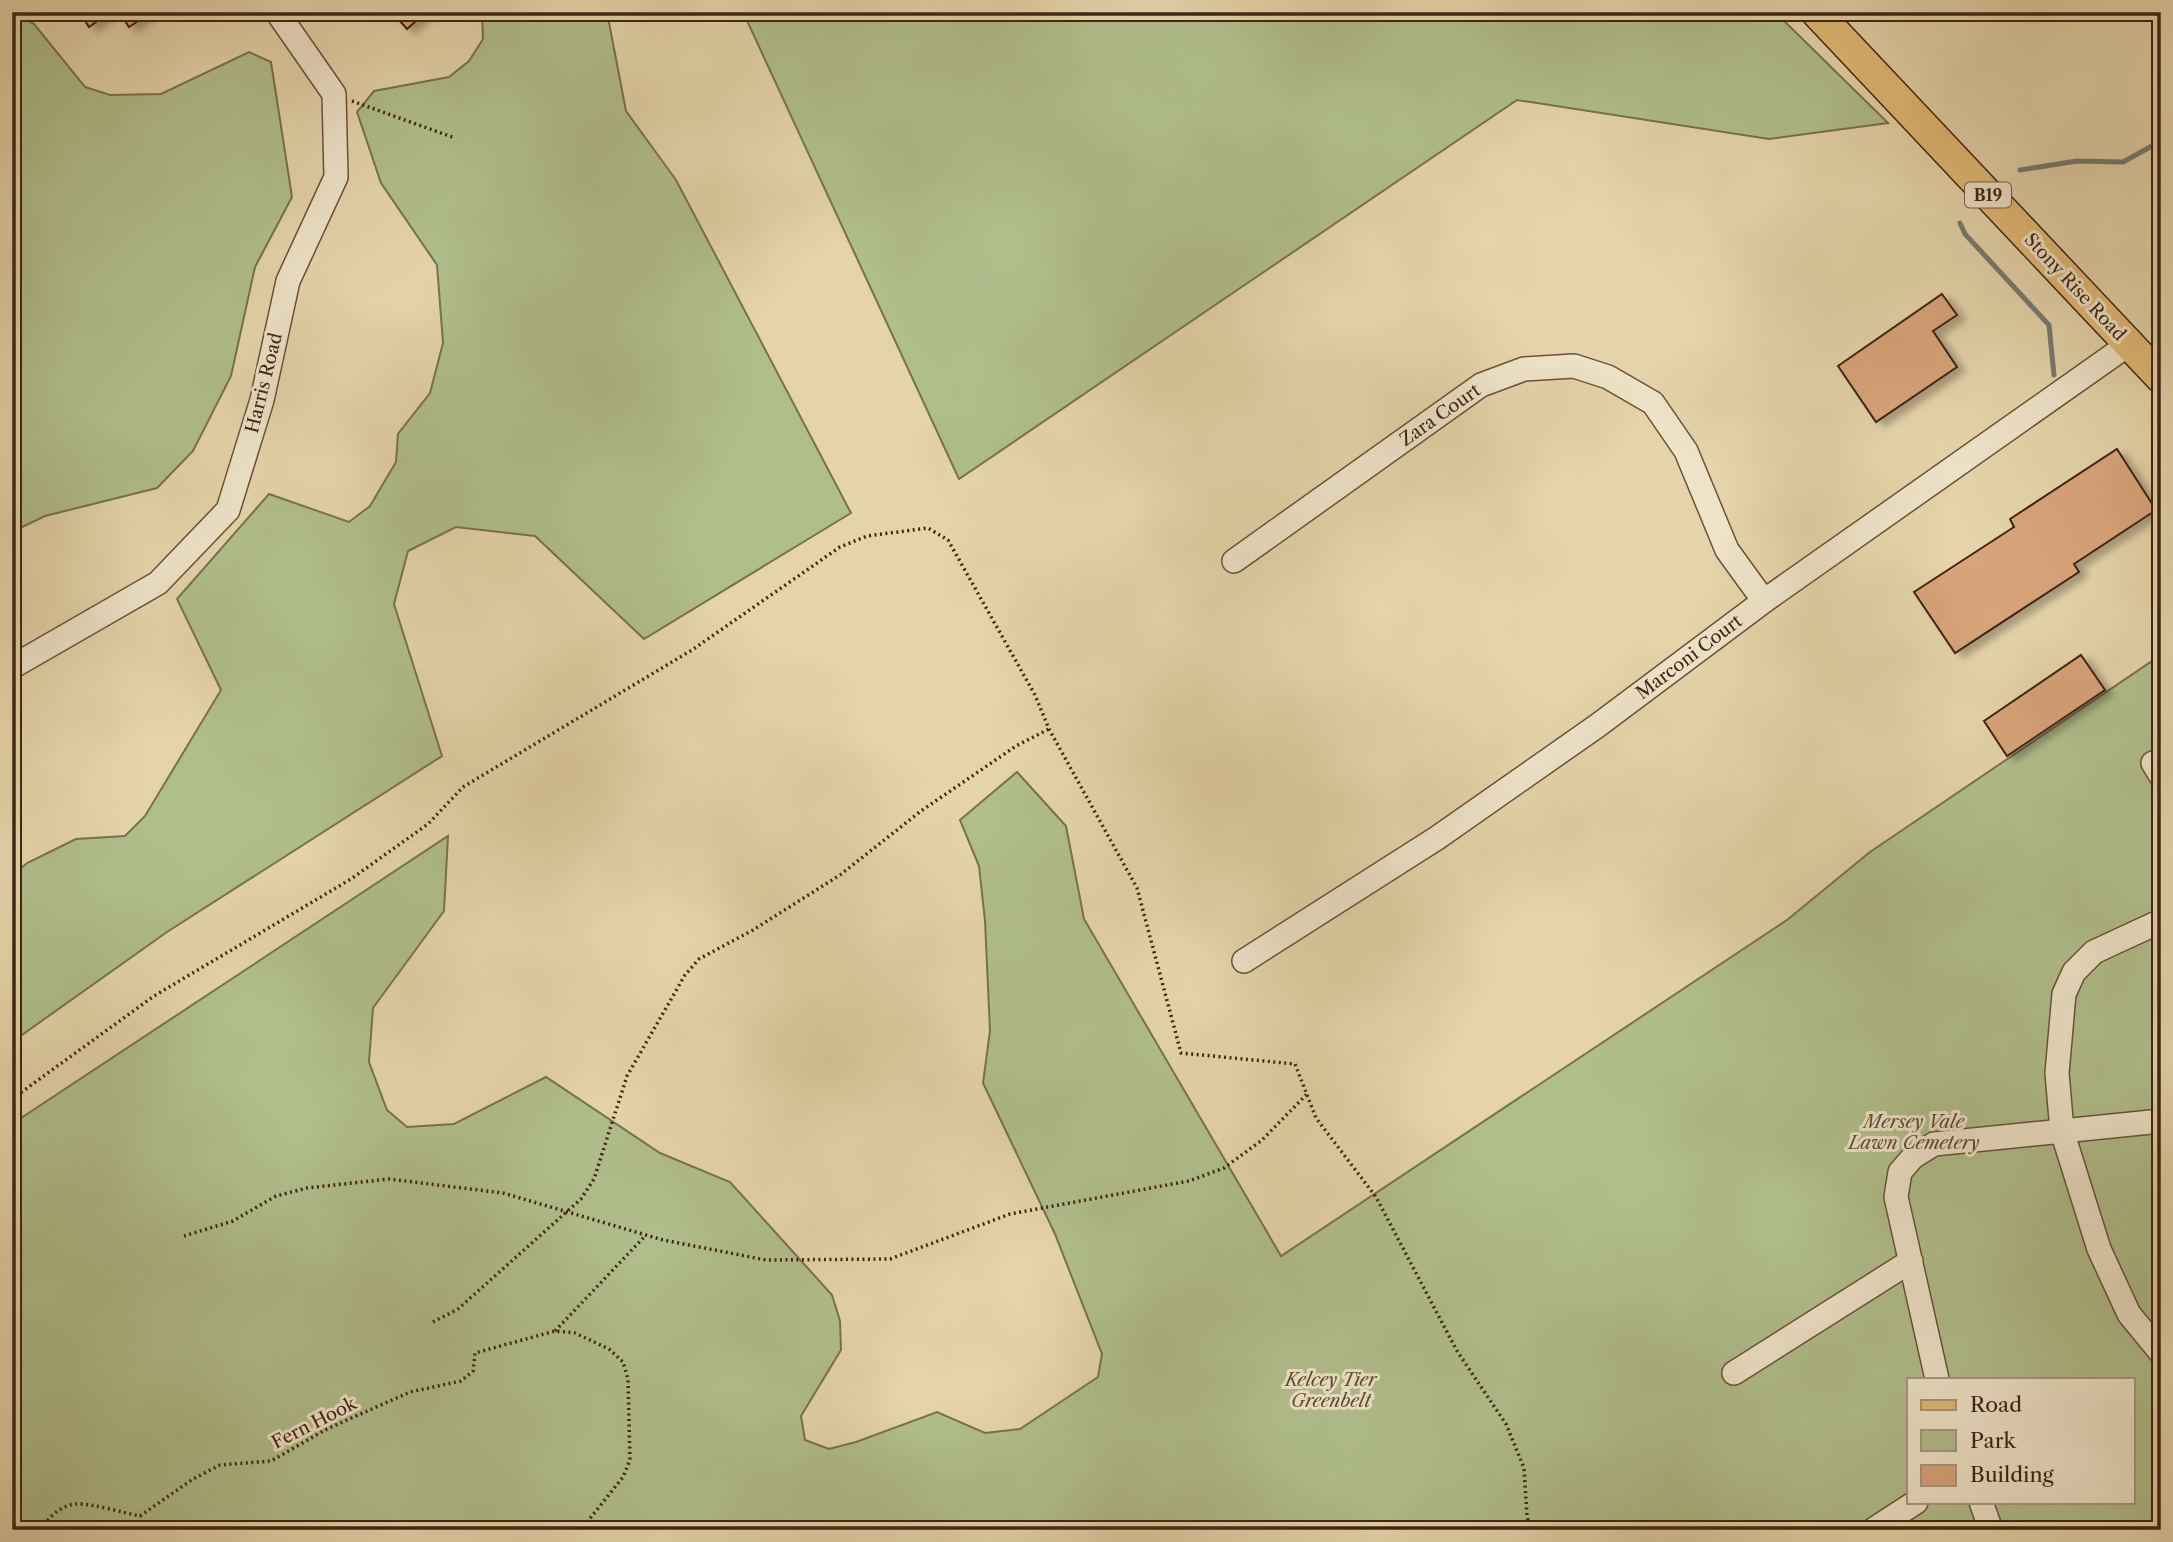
<svg xmlns="http://www.w3.org/2000/svg" width="2173" height="1542" viewBox="0 0 2173 1542" font-family="'Libre Caslon Text',serif">
  <style>
    .green { fill: #b0be8c; stroke: #787150; stroke-width: 2; fill-rule: evenodd }
    .lines { fill: none; stroke-linecap: round; stroke-linejoin: round }
    .stream { stroke: #757c72; stroke-width: 5 }
    .building { fill: #d8a47a; stroke: #412414; stroke-width: 2; filter: url(#shadow) }
    .minor-casing { stroke: #6a503a; stroke-width: 26 }
    .major-casing { stroke: #412414; stroke-width: 33 }
    .path { stroke: #412414; stroke-width: 3.5; stroke-dasharray: 2 3.5; stroke-linecap: butt }
    .minor { stroke: #eee3c8; stroke-width: 23 }
    .major { stroke: #e2ba75; stroke-width: 30 }
    .labels { text-anchor: middle; stroke-width: 6; stroke-linejoin: round; paint-order: stroke }
    .shield { fill: #eee3c8; stroke: #755d4a; stroke-width: 2 }
    .shield-label { font-size: 16px; font-weight: bold; fill: #412414 }
    .street-label { font-size: 18px; fill: #412414; stroke: #eee3c8 }
    .park-label { font-size: 18px; font-style: italic; fill: #5d4a32; stroke: #eee3c8 }
  </style>
  <defs>
    <filter id="shadow"><feDropShadow dx="8" dy="4.5" stdDeviation="3.5" flood-color="#0004"/></filter>
  </defs>
  <rect width="100%" height="100%" fill="#e5d4aa"/>
  <filter id="stains"><feTurbulence type="fractalNoise" baseFrequency=".00286" numOctaves="4"/><feColorMatrix values="0 0 0 0 .2 0 0 0 0 .09 0 0 0 0 .02 0 0 0 .5 -.17"/></filter>
  <radialGradient id="worn" r=".72"><stop offset=".6" stop-color="#630" stop-opacity="0"/><stop offset="1" stop-color="#630" stop-opacity=".3"/></radialGradient>
  <path class="green" d="M12,12L34,24L85,87L110,95L161,94L249,52L271,62L292,197L255,267L231,376L193,451L157,488L45,516L12,532Z
    M482,12H607L626,111L676,180L851,513L644,639L535,536L456,527L408,551L394,604L442,756L167,932L12,1042V910L15,906L12,876L27,863L76,839L125,836L145,816L221,690L177,599L269,494L349,522L370,506L396,462L398,434L430,393L443,343L437,265L381,183L357,112L374,91L449,77L469,61L483,39Z
    M743,12H1775L1888,123L1769,139L1517,100L959,479Z
    M2161,655V1530H12V1124L448,836L444,911L373,1008L369,1062L387,1110L407,1127L454,1124L546,1077L660,1153L730,1182L832,1295L840,1321L841,1350L801,1416L805,1440L829,1449L856,1442L937,1412L985,1433L1020,1429L1098,1377L1102,1354L1055,1234L983,1083L990,1031L985,921L979,866L960,820L1017,772L1066,826L1084,919L1281,1256L1787,920L1870,852ZM1909,1379H2133V1502H1909Z"/>
  <g class="lines">
    <path class="stream" d="M2020,170L2077,161L2123,162L2161,141
      M1960,223L1965,234L2049,325L2054,375"/>
  </g>
  <path class="building" d="M79,12H110L89,27Z
    M119,12H151L129,27Z
    M392,12H426L407,29Z
    M1942,294L1957,315L1933,331L1957,367L1876,422L1838,366Z
    M2117,449L2156,510L2074,564L2079,572L1955,653L1914,592L2014,527L2010,519Z
    M2081,655L2105,690L2007,756L1984,721Z"/>
  <g class="lines">
    <g class="minor-casing">
      <path id="minor" d="M1234,561L1481,385L1524,369L1574,366L1608,377L1653,403L1686,451L1727,550L1764,601
        M12,667L158,583L228,510L262,400L288,281L336,177L334,94L277,12
        M2153,763L2161,776
        M2161,921L2094,952L2074,972L2064,994L2057,1073L2062,1131L2099,1249L2129,1314L2161,1353
        M1244,961L1437,838L1597,726L1764,601L2129,344
        M1734,1373L1911,1261
        M1937,1379L1896,1197L1900,1172L1913,1157L1934,1144L2161,1121
        M1981,1502L1991,1530
        M1873,1530L1916,1502"/>
    </g>
    <g class="major-casing">
      <path id="major" d="M1816,12L2161,378"/>
    </g>
    <path class="path" d="M352,101L455,138
      M12,1099L154,996L351,879L428,824L463,787L692,650L840,547L867,536L928,528L948,540L1035,695L1049,729L1137,888L1181,1053L1295,1064L1316,1118L1376,1197L1457,1351L1506,1424L1524,1468L1527,1516L1530,1530
      M184,1236L233,1221L276,1196L307,1188L389,1179L503,1193L663,1240L766,1260L890,1259L1010,1214L1189,1181L1224,1168L1262,1140L1307,1094
      M433,1322L458,1309L581,1199L594,1179L627,1076L685,975L699,959L753,930L840,875L921,811L1016,746L1049,729
      M555,1331L645,1236
      M42,1530C47,1517 63,1504 77,1504C91,1503 124,1513 140,1516L193,1479L220,1465L271,1461L327,1429L410,1392L461,1381L473,1371L475,1353L555,1331L575,1333L609,1349L623,1362L628,1379L630,1460L623,1477L588,1521L573,1530"/>
    <use href="#minor" class="minor"/>
    <use href="#major" class="major"/>
  </g>
  <g class="labels">
    <rect class="shield" x="1965" y="182.5" width="46" height="25" rx="5"/>
    <g class="shield-label">
      <text x="1988" y="201">B19</text>
    </g>
    <g class="street-label">
      <text transform="translate(2075 287) rotate(47)" y="6">Stony Rise Road</text>
      <text transform="translate(264 383) rotate(-76)" y="6">Harris Road</text>
      <text transform="translate(1440 415) rotate(-35)" y="6">Zara Court</text>
      <text transform="translate(1689 657) rotate(-37)" y="6">Marconi Court</text>
      <text transform="translate(314 1423) rotate(-27)" y="6">Fern Hook</text>
    </g>
    <g class="park-label">
      <text x="1914" y="1128">Mersey Vale<tspan x="1914" dy="21">Lawn Cemetery</tspan></text>
      <text x="1331" y="1386">Kelcey Tier<tspan x="1331" dy="21">Greenbelt</tspan></text>
    </g>
  </g>
  <rect width="2173" height="1542" fill="none" stroke="#e5d4aa" stroke-width="42"/>
  <rect x="14" y="14" width="2145" height="1514" fill="none" stroke="#412414" stroke-width="3.5"/>
  <rect x="21" y="21" width="2131" height="1500" fill="none" stroke="#412414" stroke-width="2"/>
  <rect x="1907" y="1378" width="228" height="126" fill="#eee3c8" stroke="#a99780" stroke-width="2"/>
  <rect x="1921" y="1400" width="35" height="10" fill="#e2ba75" stroke="#a99780" stroke-width="2"/>
  <text x="1970" y="1412" font-size="21" fill="#412414">Road</text>
  <rect x="1921" y="1430" width="35" height="21" fill="#b0be8c" stroke="#a99780" stroke-width="2"/>
  <text x="1970" y="1448" font-size="21" fill="#412414">Park</text>
  <rect x="1921" y="1465" width="35" height="21" fill="#d8a47a" stroke="#a99780" stroke-width="2"/>
  <text x="1970" y="1482" font-size="21" fill="#412414">Building</text>
  <rect width="100%" height="100%" filter="url(#stains)"/>
  <rect width="100%" height="100%" fill="url(#worn)"/>
</svg>
